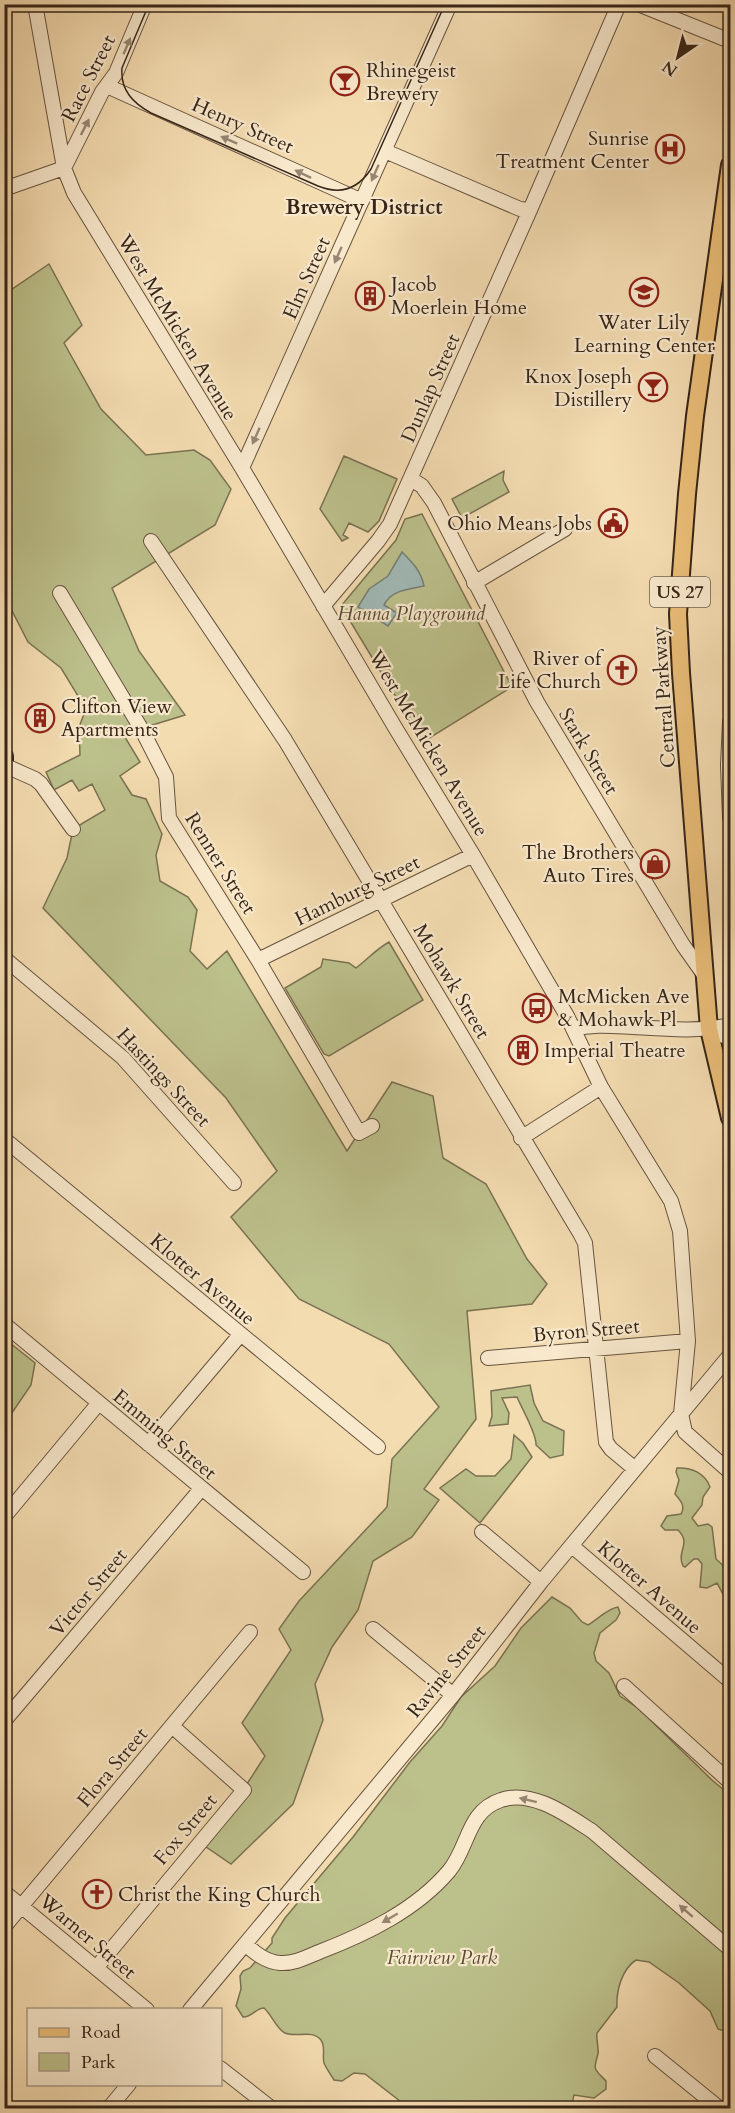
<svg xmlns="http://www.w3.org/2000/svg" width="735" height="2113" viewBox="0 0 735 2113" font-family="Cardo,serif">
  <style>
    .green { fill: #bcc08b; stroke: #7a7252; stroke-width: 1.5 }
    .water { fill: #a0b9b6; stroke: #767e77; stroke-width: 1.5 }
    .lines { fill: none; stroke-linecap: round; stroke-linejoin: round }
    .minor-casing { stroke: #66533e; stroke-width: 16 }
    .major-casing { stroke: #372518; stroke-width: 20 }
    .minor { stroke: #f8e8cc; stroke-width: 14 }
    .major { stroke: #eabe78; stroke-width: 16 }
    .tram { stroke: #372518; stroke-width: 1.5 }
    .oneway { fill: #988672 }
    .labels { text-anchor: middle; stroke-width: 4.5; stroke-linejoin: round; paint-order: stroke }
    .shield { fill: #f8e8cc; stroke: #71604e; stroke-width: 1.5 }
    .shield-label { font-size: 18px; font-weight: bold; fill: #372518 }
    .poi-label { font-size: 20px; fill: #372518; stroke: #f8e8cc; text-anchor: start }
    .street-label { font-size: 20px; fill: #372518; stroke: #f8e8cc }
    .park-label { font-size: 20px; font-style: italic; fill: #584c35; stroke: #f8e8cc }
    .neighbourhood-label { font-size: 21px; font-weight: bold; fill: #372518; stroke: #f8e8cc }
  </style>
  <rect width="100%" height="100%" fill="#f4dcb1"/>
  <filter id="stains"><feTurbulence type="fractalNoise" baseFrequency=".00333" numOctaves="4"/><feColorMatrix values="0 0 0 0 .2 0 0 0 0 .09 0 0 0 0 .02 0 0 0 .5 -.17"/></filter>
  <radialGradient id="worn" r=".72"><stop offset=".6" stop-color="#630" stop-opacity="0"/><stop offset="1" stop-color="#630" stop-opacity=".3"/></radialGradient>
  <path class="green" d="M49,264L82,325L64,343L101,409L146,455L194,450L210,460L231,489L215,525L112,588L139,651L185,715L123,734L140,762L120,776L132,795L146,799L162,834L156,855L160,881L188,897L197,910L190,951L207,969L227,951L347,1151L392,1082L433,1096L443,1158L486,1184L527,1259L547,1284L532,1304L467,1311L476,1419L424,1489L439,1500L412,1537L373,1561L358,1610L332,1647L315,1684L323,1720L293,1804L231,1864L199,1842L243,1790L265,1756L242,1723L291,1650L279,1629L299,1601L387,1507L392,1459L439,1407L389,1344L299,1299L231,1217L277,1171L226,1098L43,908L67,858L73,829L105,810L92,784L79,791L72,780L54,790L46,772L80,755L79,727L86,709L61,668L28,642L5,597V294Z
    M344,456L397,479L379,521L368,532L349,523L343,535L348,538L342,541L320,509Z
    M504,471L503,480L509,492L462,518L452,499Z
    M422,514L512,687L423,742L341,606L396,540L405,519Z
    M389,942L423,1000L329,1056L324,1054L285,988L321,967L323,959L349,963L356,968C368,959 375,950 389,942Z
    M5,1339L35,1363L31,1385L5,1423Z
    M530,1385L534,1403L543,1421L564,1431L563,1455L550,1458L536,1445C537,1434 522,1409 517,1397L502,1398L509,1413L508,1424L489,1426L492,1416L491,1391Z
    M514,1435L523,1443L532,1457L480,1523L440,1488L466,1469L476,1476H495L511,1459Z
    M677,1468C691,1467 705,1473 710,1487L703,1497L702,1505L692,1518L698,1526L708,1524L712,1527L716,1559L730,1572V1600L725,1598L717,1583L707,1588L700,1587L702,1564L698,1559H694L685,1567L683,1566C676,1551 692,1544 678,1530H665L661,1526L667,1516L681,1514C686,1506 680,1500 675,1494L679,1480L676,1472Z
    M552,1597L570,1608L582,1622L588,1625C599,1619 606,1609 618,1607L620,1613L616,1620L600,1633L594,1653L596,1661L609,1673L620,1696L638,1708L713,1781L730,1795V2033L718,2029L710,2011L679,1983L649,1962L636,1960C622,1969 616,1991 617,2007L597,2033C596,2040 599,2048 598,2054C593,2070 594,2069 606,2081V2089L594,2098L574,2095L571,2108H409L365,2074L354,2073L342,2081L334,2080C331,2075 326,2068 324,2063C322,2055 326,2047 321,2040C312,2029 297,2038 285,2033C277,2030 272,2015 264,2008C256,2008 252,2017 243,2017L236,2006L241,1989L240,1976L243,1971L250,1968L272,1943V1938L285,1918L353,1837L410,1762L442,1726L461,1697L495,1666L521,1628Z"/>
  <path class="water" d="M402,552C413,563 421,571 424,586C409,589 391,590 384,605L397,613L388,626L358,607L369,589L388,576Z"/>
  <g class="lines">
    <g class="minor-casing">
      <path id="minor" d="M35,4L64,168L74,193L242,468L396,729L473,855L567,1016L601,1087L671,1201L680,1231L688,1341L681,1414L685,1432L730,1472
        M638,4L730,41
        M107,86L362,201
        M385,151L520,209L530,210
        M64,168L102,92L116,73L145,4
        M4,189L64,168
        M242,468L450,4
        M411,479L422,486L434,503L537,702L683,945L705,976
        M151,541L285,740L581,1235L585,1243L606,1442L611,1449L635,1469
        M474,583L565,529
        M60,593L142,730L166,777L169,818L258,960L359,1133L372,1126
        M323,606L378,541L390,524L530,210L619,4
        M730,722L728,765L730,818
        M6,766L35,779L41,784L73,829
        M4,958L123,1058L234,1183
        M258,960L473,855
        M573,1029C593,1024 612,1026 633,1027C666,1029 698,1032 730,1025
        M709,1029L730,1039
        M521,1138L601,1087
        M4,1139L378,1447
        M4,1324L303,1572
        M488,1358L688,1341
        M148,1444L240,1335
        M4,1517L98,1404
        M482,1532L541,1582
        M572,1546L730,1681
        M373,1629L453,1695
        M624,1686L730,1782
        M4,1721L201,1489
        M4,1892L147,2010
        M4,1927L250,1632
        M245,1944C255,1953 266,1962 280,1963C294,1964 307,1957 319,1952C366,1934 416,1910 449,1871C469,1847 467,1811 501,1800C532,1789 567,1815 592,1831L730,1949
        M96,1968L244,1790L172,1726
        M190,2010L453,1695L541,1582L730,1355
        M655,2056L719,2108
        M220,2068L271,2108
        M109,2108L129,2084"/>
    </g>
    <g class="major-casing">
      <path id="major" d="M730,165L695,416L687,494L678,614L681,673L709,1029L730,1118
        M4,756V770"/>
    </g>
    <use href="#minor" class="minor"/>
    <use href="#major" class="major"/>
    <path class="tram" d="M149,4L122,68C120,90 133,103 151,113L318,186C340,195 358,189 371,169L445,4"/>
  </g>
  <defs><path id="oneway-solid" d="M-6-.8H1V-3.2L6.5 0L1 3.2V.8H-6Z" transform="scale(1.5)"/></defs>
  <g class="oneway">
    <use href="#oneway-solid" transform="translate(127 46) rotate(-67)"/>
    <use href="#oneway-solid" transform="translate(85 127) rotate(-63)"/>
    <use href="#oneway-solid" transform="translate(229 140) rotate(-156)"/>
    <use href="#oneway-solid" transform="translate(375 173) rotate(114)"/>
    <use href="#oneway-solid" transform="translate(303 174) rotate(-154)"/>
    <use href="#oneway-solid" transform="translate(338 255) rotate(114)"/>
    <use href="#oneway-solid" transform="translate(256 436) rotate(114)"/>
    <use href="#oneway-solid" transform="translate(528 1800) rotate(-166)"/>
    <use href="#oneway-solid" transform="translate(686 1911) rotate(-139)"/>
    <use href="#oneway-solid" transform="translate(390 1918) rotate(150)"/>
  </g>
  <defs>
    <g id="bar-ring" transform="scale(1.5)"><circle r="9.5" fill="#f8e8cc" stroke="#8f2418" stroke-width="1.5"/><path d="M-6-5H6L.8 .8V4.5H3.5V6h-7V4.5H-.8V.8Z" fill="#8f2418"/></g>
    <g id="hospital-ring" transform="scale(1.5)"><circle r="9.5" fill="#f8e8cc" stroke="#8f2418" stroke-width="1.5"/><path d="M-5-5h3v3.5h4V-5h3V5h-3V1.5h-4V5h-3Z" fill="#8f2418"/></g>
    <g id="school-ring" transform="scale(1.5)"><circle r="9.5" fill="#f8e8cc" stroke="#8f2418" stroke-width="1.5"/><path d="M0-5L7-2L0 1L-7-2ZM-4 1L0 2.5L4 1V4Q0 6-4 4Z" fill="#8f2418"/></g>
    <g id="building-ring" transform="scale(1.5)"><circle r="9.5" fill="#f8e8cc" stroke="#8f2418" stroke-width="1.5"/><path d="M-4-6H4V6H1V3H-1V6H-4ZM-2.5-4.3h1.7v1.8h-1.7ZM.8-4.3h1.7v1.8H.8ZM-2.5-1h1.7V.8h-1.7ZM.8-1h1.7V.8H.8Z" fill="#8f2418"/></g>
    <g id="civic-ring" transform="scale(1.5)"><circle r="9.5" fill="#f8e8cc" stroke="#8f2418" stroke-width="1.5"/><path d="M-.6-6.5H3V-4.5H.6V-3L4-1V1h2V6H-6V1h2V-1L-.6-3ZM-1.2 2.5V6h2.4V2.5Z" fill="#8f2418"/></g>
    <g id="church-ring" transform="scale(1.5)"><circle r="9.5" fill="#f8e8cc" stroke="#8f2418" stroke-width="1.5"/><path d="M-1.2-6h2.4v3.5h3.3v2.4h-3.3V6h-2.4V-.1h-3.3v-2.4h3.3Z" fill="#8f2418"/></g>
    <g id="shop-ring" transform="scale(1.5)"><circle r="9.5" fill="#f8e8cc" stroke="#8f2418" stroke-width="1.5"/><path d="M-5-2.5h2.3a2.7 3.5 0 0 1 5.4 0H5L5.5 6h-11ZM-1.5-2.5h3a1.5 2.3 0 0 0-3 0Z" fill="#8f2418"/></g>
    <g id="bus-ring" transform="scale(1.5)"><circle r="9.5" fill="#f8e8cc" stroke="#8f2418" stroke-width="1.5"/><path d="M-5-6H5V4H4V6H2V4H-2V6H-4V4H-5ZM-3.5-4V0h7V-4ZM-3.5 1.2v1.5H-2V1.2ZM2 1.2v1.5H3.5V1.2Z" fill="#8f2418"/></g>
  </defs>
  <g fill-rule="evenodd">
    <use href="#bar-ring" x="345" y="81"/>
    <use href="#hospital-ring" x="670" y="149"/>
    <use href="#school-ring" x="644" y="292"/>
    <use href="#building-ring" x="370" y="296"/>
    <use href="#bar-ring" x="653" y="387"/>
    <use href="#civic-ring" x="613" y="523"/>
    <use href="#church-ring" x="622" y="670"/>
    <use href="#building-ring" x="40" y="718"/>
    <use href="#shop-ring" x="655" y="864"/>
    <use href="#bus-ring" x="537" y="1008"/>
    <use href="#building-ring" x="523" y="1050"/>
    <use href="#church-ring" x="97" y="1894"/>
  </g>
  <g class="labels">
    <rect class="shield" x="650" y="577" width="60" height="30" rx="4.5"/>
    <g class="shield-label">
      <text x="680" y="598">US 27</text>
    </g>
    <g class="poi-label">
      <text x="366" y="77">Rhinegeist<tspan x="366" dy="23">Brewery</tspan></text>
      <text x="649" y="145" text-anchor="end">Sunrise<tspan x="649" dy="23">Treatment Center</tspan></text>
      <text x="391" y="291">Jacob<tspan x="391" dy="23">Moerlein Home</tspan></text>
      <text x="644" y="329" text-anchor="middle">Water Lily<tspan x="644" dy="23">Learning Center</tspan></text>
      <text x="632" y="383" text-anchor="end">Knox Joseph<tspan x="632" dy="23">Distillery</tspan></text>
      <text x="592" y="530" text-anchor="end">Ohio Means Jobs</text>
      <text x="601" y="665" text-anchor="end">River of<tspan x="601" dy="23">Life Church</tspan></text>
      <text x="61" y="713">Clifton View<tspan x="61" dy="23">Apartments</tspan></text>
      <text x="634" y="859" text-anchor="end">The Brothers<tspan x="634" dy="23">Auto Tires</tspan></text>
      <text x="558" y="1003">McMicken Ave<tspan x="558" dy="23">&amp; Mohawk Pl</tspan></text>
      <text x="544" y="1057">Imperial Theatre</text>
      <text x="118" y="1901">Christ the King Church</text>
    </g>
    <g class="street-label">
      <text transform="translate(88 78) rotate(-63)" y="7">Race Street</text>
      <text transform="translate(243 125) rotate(24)" y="7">Henry Street</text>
      <text transform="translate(306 278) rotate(-66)" y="7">Elm Street</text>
      <text transform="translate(178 327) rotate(59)" y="7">West McMicken Avenue</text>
      <text transform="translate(430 388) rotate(-66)" y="7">Dunlap Street</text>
      <text transform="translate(663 697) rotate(-94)" y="7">Central Parkway</text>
      <text transform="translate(429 743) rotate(59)" y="7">West McMicken Avenue</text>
      <text transform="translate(589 751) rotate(59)" y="7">Stark Street</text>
      <text transform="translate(221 863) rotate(58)" y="7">Renner Street</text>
      <text transform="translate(357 890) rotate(-26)" y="7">Hamburg Street</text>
      <text transform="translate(452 981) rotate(59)" y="7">Mohawk Street</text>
      <text transform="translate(164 1077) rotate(47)" y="7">Hastings Street</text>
      <text transform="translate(203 1279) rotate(40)" y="7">Klotter Avenue</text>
      <text transform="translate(586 1330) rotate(-5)" y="7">Byron Street</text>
      <text transform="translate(165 1434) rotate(40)" y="7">Emming Street</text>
      <text transform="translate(650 1587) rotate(41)" y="7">Klotter Avenue</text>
      <text transform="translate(88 1592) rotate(-50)" y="7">Victor Street</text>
      <text transform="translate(446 1671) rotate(-51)" y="7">Ravine Street</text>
      <text transform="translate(112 1767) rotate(-50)" y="7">Flora Street</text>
      <text transform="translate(185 1829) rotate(-50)" y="7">Fox Street</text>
      <text transform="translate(88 1936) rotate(40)" y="7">Warner Street</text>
    </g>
    <g class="park-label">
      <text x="411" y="620">Hanna Playground</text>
      <text x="442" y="1964">Fairview Park</text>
    </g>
    <g class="neighbourhood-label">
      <text x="364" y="214">Brewery District</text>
    </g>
  </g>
  <rect width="735" height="2113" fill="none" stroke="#f4dcb1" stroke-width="24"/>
  <rect x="6" y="6" width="723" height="2101" fill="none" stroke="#372518" stroke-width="3"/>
  <rect x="12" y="12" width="711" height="2089" fill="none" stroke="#372518" stroke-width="1.5"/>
  <rect x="27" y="2008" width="195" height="78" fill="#f8e8cc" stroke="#ab9a84" stroke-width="1.5"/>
  <rect x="39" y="2028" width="30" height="9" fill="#eabe78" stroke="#ab9a84" stroke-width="1.5"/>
  <text x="81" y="2038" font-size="18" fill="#372518">Road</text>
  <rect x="39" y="2053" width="30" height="18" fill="#bcc08b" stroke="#ab9a84" stroke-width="1.5"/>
  <text x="81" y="2068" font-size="18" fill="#372518">Park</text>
  <g transform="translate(678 57) rotate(215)" stroke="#f8e8cc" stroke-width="4.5" paint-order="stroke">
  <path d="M0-4.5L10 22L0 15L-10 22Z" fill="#372518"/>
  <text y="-9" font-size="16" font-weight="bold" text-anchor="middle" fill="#372518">N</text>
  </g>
  <rect width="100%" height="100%" filter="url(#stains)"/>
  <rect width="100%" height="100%" fill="url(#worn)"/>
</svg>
